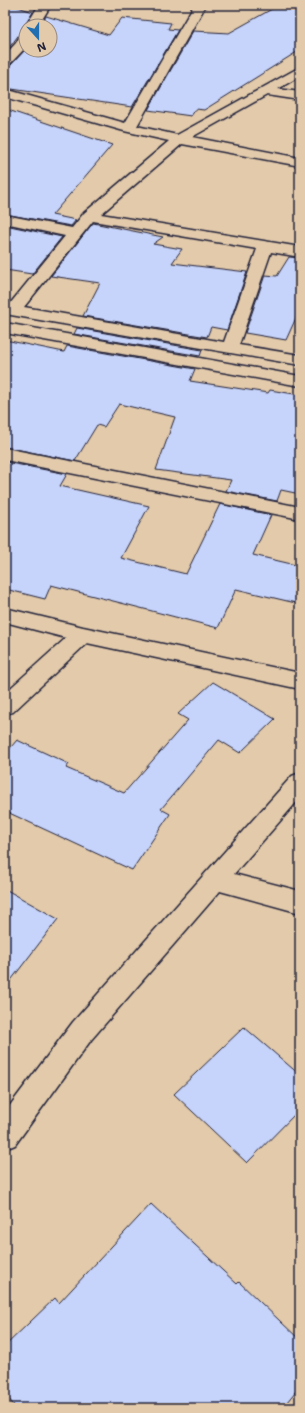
<svg xmlns="http://www.w3.org/2000/svg" width="305" height="1413" viewBox="0 0 305 1413" font-family="'Shantell Sans',sans-serif">
  <style>
    .building { fill: #c6d3fa; stroke: #22223b }
    .lines { fill: none; stroke-linecap: round; stroke-linejoin: round }
    .minor-casing { stroke: #22223b; stroke-width: 3 }
    .minor { fill: #e2caaa; fill-rule: evenodd }
  </style>
  <rect width="100%" height="100%" fill="#e2caaa"/>
  <filter id="ink" filterUnits="userSpaceOnUse"><feTurbulence type="fractalNoise" baseFrequency=".025" numOctaves="2"/><feDisplacementMap in="SourceGraphic" scale="8" xChannelSelector="R" yChannelSelector="G"/><feConvolveMatrix kernelMatrix="1 2 1 2 8 2 1 2 1" color-interpolation-filters="sRGB"/></filter>
  <g filter="url(#ink)">
    <path class="building" d="M5,5H12L33,12L25,25L26,31L21,32L5,53Z
      M279,5H300V50L204,110L196,109L191,116L148,110L193,31L229,33Z
      M46,16L109,35L122,18L171,23L168,29L178,30L132,107L5,88V67L10,66L26,49L50,50V26H40Z
      M5,109L112,145L52,215L76,220L71,226L5,214Z
      M93,223L163,237L153,244L182,249L172,263L247,272L227,330L211,327L207,337L83,316L100,283L51,276Z
      M5,225L62,237L32,274L5,270Z
      M289,257L300,258V309L286,340L245,333L265,275L277,276Z
      M77,328L202,350L200,356L74,334Z
      M5,340L64,352L67,346L195,369L190,381L268,393L270,390L300,395V494L281,490L277,501L226,491L231,480L156,470L175,417L119,404L104,427L97,425L75,461L5,447Z
      M5,462L67,474L60,486L149,506L121,558L186,574L220,504L271,515L253,555L300,566V604L236,589L218,628L51,585L45,599L5,589Z
      M213,682L275,719L240,753L219,740L161,809L170,814L132,870L5,811V754L17,740L69,764L66,768L124,793L188,720L178,714Z
      M5,889L58,919L5,988Z
      M244,1027L300,1075V1109L247,1163L174,1094Z
      M151,1204L237,1284L239,1282L300,1340V1386L282,1408H16L5,1394V1346L55,1298L59,1303Z"/>
    <g class="lines">
      <g class="minor-casing">
        <path id="minor" d="M39,5H51L38,26H26Z
          M194,5H206L137,126L177,135L300,67V76L278,89L300,92V100L267,95L192,137L300,158V166L182,144L101,214L300,247V257L271,252L239,345L300,355V365L5,314V304L9,305L65,236L5,223V215L72,228L84,213L169,141L124,131L5,97V89L125,123ZM93,221L257,249L224,342L24,307Z
          M26,32V47L9,65L5,66V55L16,43L22,33Z
          M5,323L300,376V386L5,333Z
          M5,448L300,507V519L5,460Z
          M5,608L83,627L300,673V689L87,643L13,712L5,714V693L66,638L5,622Z
          M300,773V798L234,874L300,891V913L220,891L91,1040L15,1145L5,1149V1112L73,1022L292,776Z"/>
      </g>
      <use href="#minor" class="minor"/>
    </g>
  </g>
  <rect width="305" height="1413" fill="none" stroke="#e2caaa" stroke-width="20"/>
  <rect x="10" y="10" width="285" height="1393" fill="none" stroke="#22223b" stroke-width="1.5" filter="url(#ink)"/>
  <g transform="translate(38 38) rotate(159)"><circle r="19" fill="#e2caaa" stroke="#95877e"/>
  <path d="M0-3L7 15L0 10L-7 15Z" fill="#1f6fb2"/>
  <text y="-6" font-size="11" font-weight="bold" text-anchor="middle" fill="#22223b">N</text>
  </g>
</svg>
